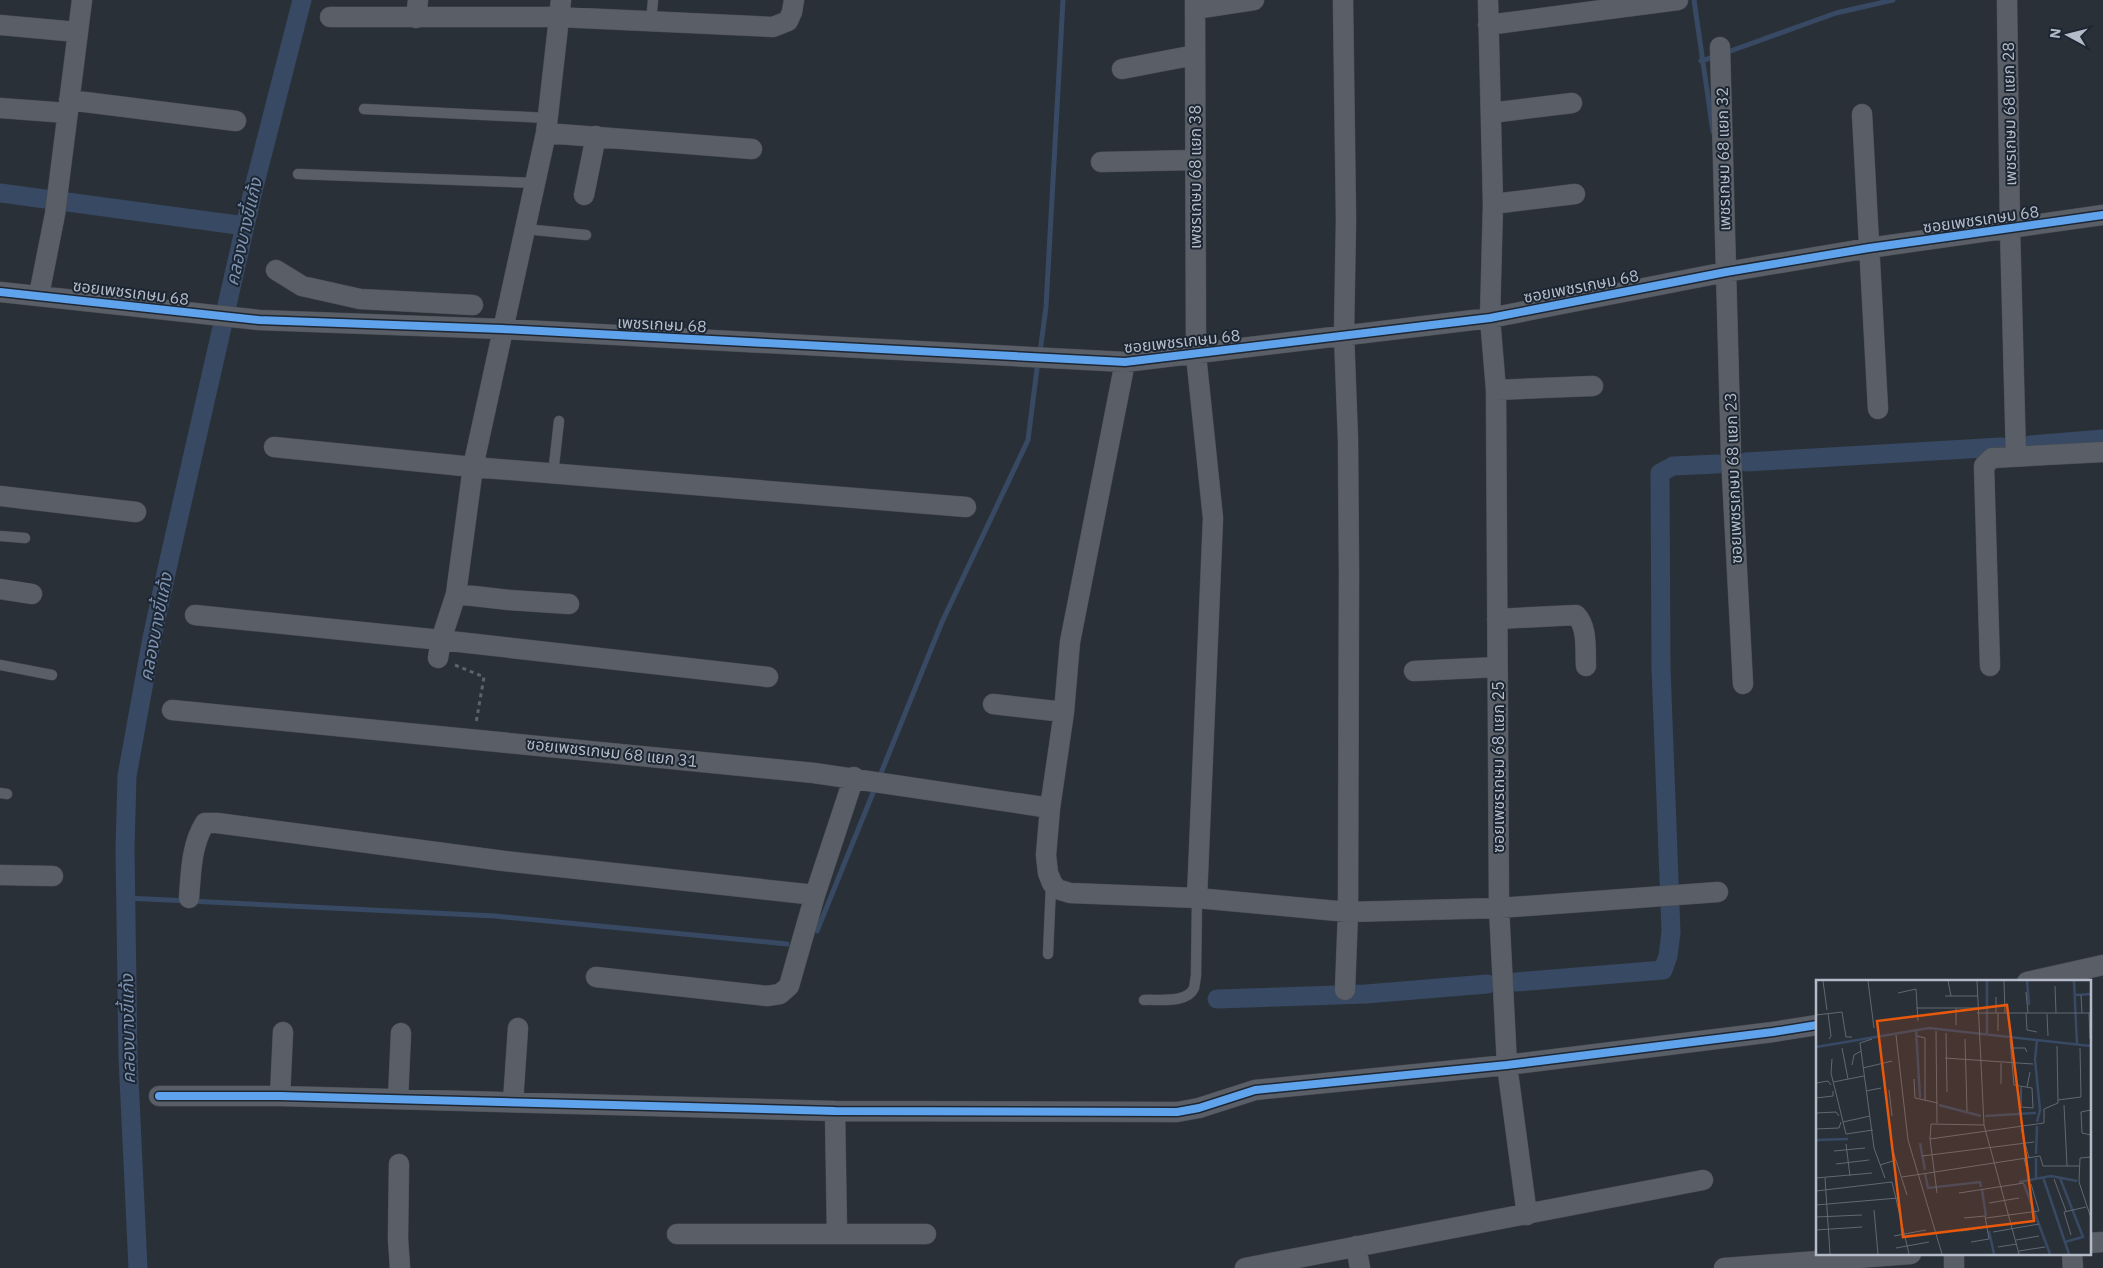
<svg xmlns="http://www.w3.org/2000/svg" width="2103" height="1268" viewBox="0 0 2103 1268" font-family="'IBM Plex Sans','Noto Sans Thai',sans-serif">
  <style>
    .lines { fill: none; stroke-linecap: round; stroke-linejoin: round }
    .stream { stroke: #384963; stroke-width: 5 }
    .canal { stroke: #384963; stroke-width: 19 }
    .lane-casing { stroke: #484c53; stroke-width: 11 }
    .street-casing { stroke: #484c53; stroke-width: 21 }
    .path { stroke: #5d636a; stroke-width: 3; stroke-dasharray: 4 4; stroke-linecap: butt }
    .lane { stroke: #5a5e66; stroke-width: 10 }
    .street { stroke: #5a5e66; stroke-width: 20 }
    .cycleway-casing { stroke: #1d2633; stroke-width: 11 }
    .cycleway { stroke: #60a3ed; stroke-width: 8 }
    .labels { text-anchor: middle; stroke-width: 4; stroke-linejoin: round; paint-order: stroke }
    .street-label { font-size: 16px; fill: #b4bcc9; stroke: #1d2633 }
    .water-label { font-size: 18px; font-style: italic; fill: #7c92b1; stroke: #1d2633 }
    .inset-river { fill: none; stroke: #384963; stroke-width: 2.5 }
    .inset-road { fill: none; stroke: #616872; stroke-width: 1 }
    .view { fill: #e8590c; fill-opacity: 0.15; stroke: #e8590c; stroke-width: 2.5 }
    .inset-edge { fill: none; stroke: #b4bcc9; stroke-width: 2.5 }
  </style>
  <rect width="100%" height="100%" fill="#2a3038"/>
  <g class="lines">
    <path class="stream" d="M1694,0L1713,132
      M1725,53L1836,13L1893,0
      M1701,61L1717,56
      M1040,352L1046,307L1063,0
      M879,778L942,622L1028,440L1038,361
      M126,898L495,916L787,944
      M817,931L875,788"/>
    <path class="canal" d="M0,193L245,226
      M2030,445L2103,439
      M1746,462L2001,447
      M1516,982L1663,970L1668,956L1671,932L1661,668L1660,473L1673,466L1717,464
      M1217,999L1366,994L1487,984
      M138,1268L128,1057L125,848L127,776L152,638L169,560L253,191L302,0"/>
    <g class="lane-casing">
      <path id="lane" d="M651,22L653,0
        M364,109L548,118
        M298,174L536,183
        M525,229L586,235
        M553,474L559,421
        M0,536L25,538
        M0,665L52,675
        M0,793L7,794
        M1048,954L1051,885
        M1144,1000C1158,999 1187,1004 1194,988C1195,984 1195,980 1196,976L1197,898"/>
    </g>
    <g class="street-casing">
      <path id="street" d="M1195,0L1196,355L1213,518L1197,898L1348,912L1499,908L1718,892
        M1343,0L1346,219L1344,334L1348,440L1349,572L1348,912L1345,990
        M1488,0L1493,204L1490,318L1496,390L1499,908L1507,1065L1527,1215
        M2007,0L2010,229L2016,457
        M1195,9L1254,0
        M330,17H559L773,27L788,21L792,12L794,0
        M416,18L418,0
        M0,25L77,32
        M1488,25L1678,0
        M1720,47L1731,456L1743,684
        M1122,69L1195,55
        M69,100L236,121
        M0,108L67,113
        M1491,113L1572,103
        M1862,114L1878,409
        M546,133L752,149
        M1101,162L1195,160
        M584,195L596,136
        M1493,204L1575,194
        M276,270L302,286L360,299L473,305
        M0,292L259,320L502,329L1125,362L1490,318L1726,272L1869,248L2103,215
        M39,295L55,214L82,0
        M1125,362L1070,642L1064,712L1050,808L1046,855L1048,873L1052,883L1057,889L1070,893L1197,898
        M1496,390L1593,386
        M274,447L473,467L966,507
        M0,496L136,512
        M0,589L32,594
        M456,594L509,600L569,604
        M195,615L441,640L768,677
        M1497,619L1576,615C1588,627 1585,650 1586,666
        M438,658L441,640L456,594L473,467L546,133L561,0
        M1990,666L1984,466L1992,458L2103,452
        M1414,671L1497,667
        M993,704L1064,712
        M172,710L814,773L1050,808
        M0,875L53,876
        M189,898C191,873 191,845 205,823H217L504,861L815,895
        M596,977L767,996L780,994L789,986L815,895L854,777
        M2027,982L2103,965
        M159,1096H280L835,1111L1177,1112L1199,1108L1255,1090L1507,1065L1773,1032L1817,1025
        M280,1096L283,1032
        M398,1099L401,1033
        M513,1102L518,1028
        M835,1111L837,1234
        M399,1164L398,1239L400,1268
        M677,1234H926
        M2089,1243L2103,1242
        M1356,1246L1360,1268
        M1954,1254V1268
        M2072,1254L2073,1268
        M1245,1268L1703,1180
        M1724,1268L1911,1254"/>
    </g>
    <path class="path" d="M455,665L484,677L476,723"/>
    <use href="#lane" class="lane"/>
    <use href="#street" class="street"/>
    <g class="cycleway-casing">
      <path id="cycleway" d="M0,292L259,320L502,329L1125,362L1490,318L1726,272L1869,248L2103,215
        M159,1096H280L835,1111L1177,1112L1199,1108L1255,1090L1507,1065L1773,1032L1817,1025"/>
    </g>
    <use href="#cycleway" class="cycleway"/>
  </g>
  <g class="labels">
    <g class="street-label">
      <text transform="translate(2009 114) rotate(-91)" y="6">เพชรเกษม 68 แยก 28</text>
      <text transform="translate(1723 159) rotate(-91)" y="6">เพชรเกษม 68 แยก 32</text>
      <text transform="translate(1195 177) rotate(-90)" y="6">เพชรเกษม 68 แยก 38</text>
      <text transform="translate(1981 219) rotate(-8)" y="6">ซอยเพชรเกษม 68</text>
      <text transform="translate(1581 286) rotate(-11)" y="6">ซอยเพชรเกษม 68</text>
      <text transform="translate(131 292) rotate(7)" y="6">ซอยเพชรเกษม 68</text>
      <text transform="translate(662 324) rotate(3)" y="6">เพชรเกษม 68</text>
      <text transform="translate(1182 341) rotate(-6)" y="6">ซอยเพชรเกษม 68</text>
      <text transform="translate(1733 478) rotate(-92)" y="6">ซอยเพชรเกษม 68 แยก 23</text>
      <text transform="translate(612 752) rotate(6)" y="6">ซอยเพชรเกษม 68 แยก 31</text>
      <text transform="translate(1498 767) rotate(-90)" y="6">ซอยเพชรเกษม 68 แยก 25</text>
    </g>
    <g class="water-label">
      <text transform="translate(244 232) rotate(-77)" y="6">คลองบางขี้แก้ง</text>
      <text transform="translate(156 627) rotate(-79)" y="6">คลองบางขี้แก้ง</text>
      <text transform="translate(128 1029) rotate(-91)" y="6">คลองบางขี้แก้ง</text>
    </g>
  </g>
  <g transform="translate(1816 980)">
    <rect width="275" height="275" fill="#2a3038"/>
    <path class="inset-river" d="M171,1V53M211,1L213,25M258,1L261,64M259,15L275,14M100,49L104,118M0,67L113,48L275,66M123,125L165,136M169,136L220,133M221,142L224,130L219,80L221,59M0,160L32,159M104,163L109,190M220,174L221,146M220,178V198M109,193L112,208L164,202L165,207M227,197L253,274M244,198L267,257L249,262M203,202L235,196L261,201M208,204L234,274M166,210L170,236M173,251L178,274"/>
    <path class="inset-road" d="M7,1L11,30M52,1L58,48M132,1L135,16M161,1L168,145L203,274M188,1L189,33M239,6L240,33M210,12L212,33M82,13L100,9L102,41M265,15L266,33M129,16H162M180,17V33M100,28H161M140,28V45M12,33L15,56L13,59M161,33H275M182,33V51M210,33L211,50L221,52M273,33L274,59M231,34L232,56M0,35L26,32L30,57H36M120,51L121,143M130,53L131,112M80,55L92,160L126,274M101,56L109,58V120M56,59L44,63L58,168L69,198M149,59L151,131M194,59L198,105L216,108L217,128L205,127V107M26,68L32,99M195,68H209L211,72M129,78L217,84M16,79L15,93L30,154L57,150M185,83V104M36,85L38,75L45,71M47,88L76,81M98,99L99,118L122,123M17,102L48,96M0,103L12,101L15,105M211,107L214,92M73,110L76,136M50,111L65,108M0,118L17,116V111M242,120L265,117L264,68M248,125L251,186M275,130L265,132L266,153L275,155M0,133L20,132L23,136M27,142L54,136M205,148L213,178M0,149L23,148L25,142M114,159L115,144L168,145M30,164L34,196M76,168L91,215M18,171L49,168M106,176L218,162M275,177L264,178L263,202L275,238M208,178L213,198M20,184L53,180M64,185L80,180M86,197L224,176L227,186H263M0,198L56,193M9,198L14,274M238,199L250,231M0,211L76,202L93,274M121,213L114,159L228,143V129L242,123L241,66M143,213L208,203M173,223L203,218M0,225L82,218M58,230L62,274M0,237L46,235M148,238L169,236L173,259L155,262M170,238L223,231L215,204M0,250L46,247M145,251L171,247M177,252L223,244M255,255L248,232L270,227M78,256L110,250M200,260L223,256M182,267L201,264M80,268L113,262M203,271L229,267"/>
    <path class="view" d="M191,25L218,241L87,257L61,41Z"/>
    <rect width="275" height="275" class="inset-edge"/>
  </g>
  <g transform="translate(2068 35) rotate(277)" stroke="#1d2633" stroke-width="4" paint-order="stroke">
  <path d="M0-4L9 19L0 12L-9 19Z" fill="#b4bcc9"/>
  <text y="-8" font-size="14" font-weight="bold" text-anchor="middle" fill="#b4bcc9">N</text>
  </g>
</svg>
